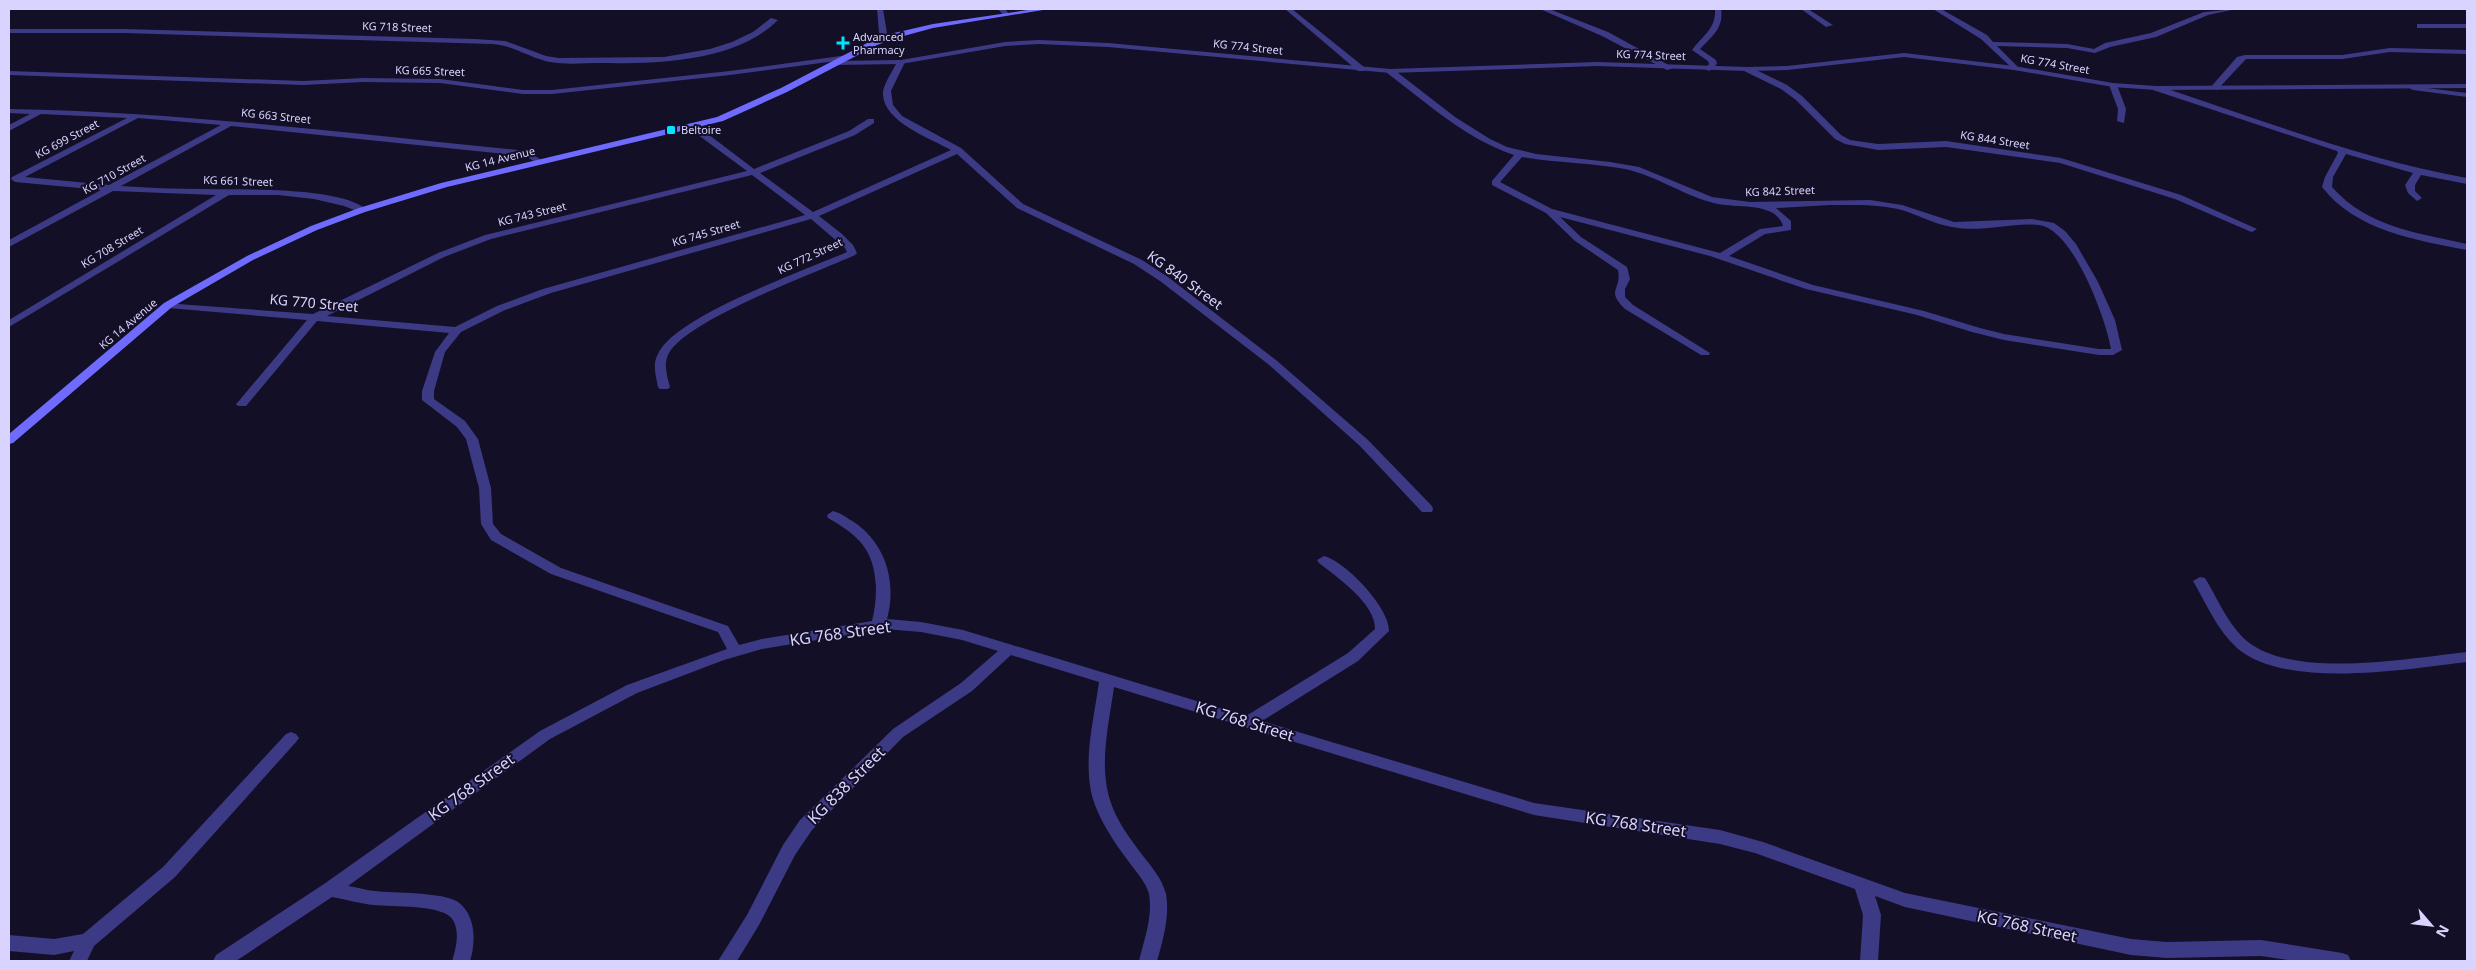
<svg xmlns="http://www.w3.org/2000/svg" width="2476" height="970" viewBox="0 0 2476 970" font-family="'Noto Sans',sans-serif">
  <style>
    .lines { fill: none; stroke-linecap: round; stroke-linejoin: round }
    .minor { fill: #3d3a85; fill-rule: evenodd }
    .tertiary { fill: #3d3a85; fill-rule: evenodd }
    .secondary { fill: #6f6bff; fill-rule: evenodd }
    .poi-dot { fill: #00e5ff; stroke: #130f26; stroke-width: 2 }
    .labels { text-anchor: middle; stroke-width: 4; stroke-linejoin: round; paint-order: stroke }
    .far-street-label { font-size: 11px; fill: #d9d4ff; stroke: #130f26 }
    .far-poi-label { font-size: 11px; fill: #d9d4ff; stroke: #130f26; text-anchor: start }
    .street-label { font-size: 14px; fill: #d9d4ff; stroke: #130f26 }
    .near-street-label { font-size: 16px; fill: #d9d4ff; stroke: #130f26 }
  </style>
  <rect width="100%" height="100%" fill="#130f26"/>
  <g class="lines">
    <path class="minor" d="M877,9H883L887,33L874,45L870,43L879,33Z
      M998,9H1005L1010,15L1004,16Z
      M1285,9H1292L1364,67V71H1358Z
      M1540,9H1549L1608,32L1674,68L1667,70L1602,36Z
      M1715,9H1721C1724,28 1712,36 1700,49L1716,60L1717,64L1709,71L1705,69L1709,64L1708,61L1692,50C1703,35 1716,29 1715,9Z
      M1801,9H1808L1833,25L1826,27Z
      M1933,9H1941L1987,35L1993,42L2067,44L2094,49L2105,43L2151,33L2204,12L2236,9L2208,15L2156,37L2110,47L2095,53L2067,48L1997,46L2017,66L2018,68L2014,70L1981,39Z
      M771,18L778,20C736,62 655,64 600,63C583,63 567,65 550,62C530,58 513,45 492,44L124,33H9V29H124L475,39L505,41L546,56L559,58L664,57L710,49L732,42L753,32Z
      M2420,24H2467V28H2417V24Z
      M2390,48L2467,50V54L2390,52L2342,59H2246L2217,90L2210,88L2237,57L2245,55H2342Z
      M848,55L852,57L851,59L730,75L552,94H523L440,83L364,82L303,85L9,75V71L303,81L364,78L440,79L523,90H552L730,71Z
      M898,60L905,62L891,91L893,105L902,116L961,148L1023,204L1142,260L1168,277L1276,360L1368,440L1432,506L1433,509L1432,512H1422L1360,446L1268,364L1160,281L1134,264L1017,208L957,154L819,216L842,234L853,245L857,253L855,255C816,273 688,319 669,353C663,363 667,376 670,387L668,389H660L658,387C656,376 652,364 658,354C675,316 806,270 847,252L845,248L811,219L551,293L505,310L461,332L445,352L434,391V399L465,421L478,439L491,488L493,524L501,534L561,568L728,626L739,645L762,639L872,621C875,610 876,598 876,587C874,549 859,536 828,518L827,515L833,511C841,513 847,518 854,522C886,544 897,582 887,619L921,622L963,630L1246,716L1348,653L1375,629C1376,604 1337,577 1319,563L1317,560L1324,556C1345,561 1390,608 1389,631L1358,661L1262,721L1534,803L1720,830L1763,842L1905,893L2131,939L2167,942L2261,940L2342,953L2348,955L2351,961H2295L2261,956L2167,958L2131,955L1905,907L1875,896L1881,915L1878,961H1860L1863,915L1855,889L1755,853L1720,844L1534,815L1114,687C1109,724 1098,766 1111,803C1117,821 1129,837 1140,852C1150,865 1162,878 1166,894C1170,916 1163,940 1157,961H1139C1144,940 1153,917 1149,894C1146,882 1136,872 1129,862C1114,842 1099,820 1092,796C1083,759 1094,719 1099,682L1011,655L972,691L903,737L812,830L795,855L759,925L737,961H718L747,915L783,845L800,820L893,729L961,683L998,651L962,640L921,632L885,629L762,649L724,660L637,693L550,739L348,886C356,887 365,890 374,891C392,893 444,892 458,902C476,915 476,942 470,961H452C456,949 460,932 453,920C444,904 391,907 374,905C360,904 346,899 332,897L236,961H213L216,955L324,884L540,731L627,685L727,649L718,632L551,574L491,540L481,524L479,488L466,439L457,427L422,400V391L435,352L449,333L317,321L246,406H238L236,404L238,402L307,320L168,308L164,307V303L313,314L438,253L485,235L747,171L690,129V125H696L754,169L849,131L868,119H874V123L855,135L760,173L813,212L951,150C930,138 881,121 883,92C884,83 894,69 898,60ZM752,175L805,215L543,289L497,306L455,327L327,316L444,257L491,239Z
      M1744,67H1750L1787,85L1802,96L1841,135L1850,140L1878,144L1946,141L2061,158L2181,195L2257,229L2252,232L2249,231L2175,199L2060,163L1946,147L1878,150L1845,144L1835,139L1796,100L1781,89L1744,71Z
      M1387,69H1393L1455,117L1490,139L1507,147L1536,154L1610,162L1639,167L1712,197L1750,202L1870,200L1902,205L1954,222L2032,219L2054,223L2065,231L2076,244L2098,282L2115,320L2122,350L2113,355H2099L2004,340L1972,332L1917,315L1806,289L1710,256L1560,217L1581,237L1627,267L1630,279L1625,289V297L1633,305L1710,353L1709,355H1701L1625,309C1605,289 1622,291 1618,270L1575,241L1546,213L1492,185V181L1514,155C1466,139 1427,103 1387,73ZM1522,157C1556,163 1591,163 1625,169C1658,176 1685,197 1718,204C1738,208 1776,202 1783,226L1760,229L1720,253L1552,209L1500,182ZM1830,205C1853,205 1876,204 1898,209C1917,214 1933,224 1952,227C1981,233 2011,222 2039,225C2073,229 2106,319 2111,349H2099L2004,334L1980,328L1924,311L1813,285L1729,256L1765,234L1791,230V221L1776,208Z
      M2110,83L2117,85L2126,109L2124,123L2117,121L2118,109L2109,85Z
      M2153,86H2159C2261,120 2362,159 2467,178V184L2421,175L2415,185V191L2422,198L2417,201L2408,193L2405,185L2413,173L2346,154L2333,177L2332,187C2367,227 2418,233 2467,244V250C2416,240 2356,231 2322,187L2325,177L2338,153L2337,151L2153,90Z
      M2410,86L2467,93V97L2413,90L2409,88Z
      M9,109C183,112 354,134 527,151L543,161L539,164L525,156L231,126L121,186C148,188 175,189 202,189C238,190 341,186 367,210L362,213L344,206L314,199L278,195H229L9,327V320L216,195L113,191L9,247V240L101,190L15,182L11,179L12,177L127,118L41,114L9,131V125L30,114L9,113ZM138,118L221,125L109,185L25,177Z
      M2200,577L2205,578C2218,599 2228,625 2247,641C2294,680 2410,658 2467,652V662C2407,669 2286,690 2237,648C2217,630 2206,603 2193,581Z
      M291,732L296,734L299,738L296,742L175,877L94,946L87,961H69L74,951L54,955L9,951V935L54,939L83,934L163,867L286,734Z"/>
    <path class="tertiary" d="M1039,40L1108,43L1390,69L1597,62L1747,67L1787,66L1904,53L2014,66L2113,83L2156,86L2467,84V88L2156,90L2113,87L2014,70L1904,57L1787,70L1747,71L1597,66L1390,73L1108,47L1039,44L1005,46L901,64L834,65L830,63L834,61L901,60L1005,42Z"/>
    <path class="secondary" d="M1034,9H1049L933,28L900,37L877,45L787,92L723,121L447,187L365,212L317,230L253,260L172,307L13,443L9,444V434L164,303L247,256L311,226L359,208L441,183L717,117L781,88L871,41L894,33L933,24Z"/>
  </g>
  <g class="poi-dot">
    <path d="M840.5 35.5h5v5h5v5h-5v5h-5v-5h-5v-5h5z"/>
    <rect x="666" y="125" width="10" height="10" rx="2.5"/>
  </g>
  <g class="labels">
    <g class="far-street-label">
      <text transform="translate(397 27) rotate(2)" y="4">KG 718 Street</text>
      <text transform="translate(1248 47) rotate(6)" y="4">KG 774 Street</text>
      <text transform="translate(1651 55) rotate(2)" y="4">KG 774 Street</text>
      <text transform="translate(2055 64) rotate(10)" y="4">KG 774 Street</text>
      <text transform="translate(430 71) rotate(2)" y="4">KG 665 Street</text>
      <text transform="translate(276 116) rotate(6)" y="4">KG 663 Street</text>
      <text transform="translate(67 139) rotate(-28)" y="4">KG 699 Street</text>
      <text transform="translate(1995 140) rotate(9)" y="4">KG 844 Street</text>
      <text transform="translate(500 159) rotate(-14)" y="4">KG 14 Avenue</text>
      <text transform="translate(114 174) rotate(-29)" y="4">KG 710 Street</text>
      <text transform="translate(238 181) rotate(2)" y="4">KG 661 Street</text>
      <text transform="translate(1780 191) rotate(-2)" y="4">KG 842 Street</text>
      <text transform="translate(532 214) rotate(-14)" y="4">KG 743 Street</text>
      <text transform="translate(706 233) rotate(-16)" y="4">KG 745 Street</text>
      <text transform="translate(112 247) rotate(-31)" y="4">KG 708 Street</text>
      <text transform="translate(810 256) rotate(-25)" y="4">KG 772 Street</text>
      <text transform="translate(128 324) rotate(-40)" y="4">KG 14 Avenue</text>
    </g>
    <g class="far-poi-label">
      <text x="853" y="41">Advanced<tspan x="853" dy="13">Pharmacy</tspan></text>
      <text x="681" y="134">Beltoire</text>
    </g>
    <g class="street-label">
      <text transform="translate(1185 280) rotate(36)" y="5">KG 840 Street</text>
      <text transform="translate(314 303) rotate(5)" y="5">KG 770 Street</text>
    </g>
    <g class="near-street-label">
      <text transform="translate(840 633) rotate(-8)" y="6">KG 768 Street</text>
      <text transform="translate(1245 721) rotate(17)" y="6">KG 768 Street</text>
      <text transform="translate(846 785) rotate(-45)" y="6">KG 838 Street</text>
      <text transform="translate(471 787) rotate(-36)" y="6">KG 768 Street</text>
      <text transform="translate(1636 824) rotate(8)" y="6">KG 768 Street</text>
      <text transform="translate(2027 926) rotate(12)" y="6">KG 768 Street</text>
    </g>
  </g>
  <rect width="2476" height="970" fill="none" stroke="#d9d4ff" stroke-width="20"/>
  <g transform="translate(2431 925) rotate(118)" stroke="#130f26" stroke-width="4" paint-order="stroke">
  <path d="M0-4L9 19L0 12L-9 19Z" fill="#d9d4ff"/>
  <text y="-8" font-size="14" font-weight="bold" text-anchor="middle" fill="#d9d4ff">N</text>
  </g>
</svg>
